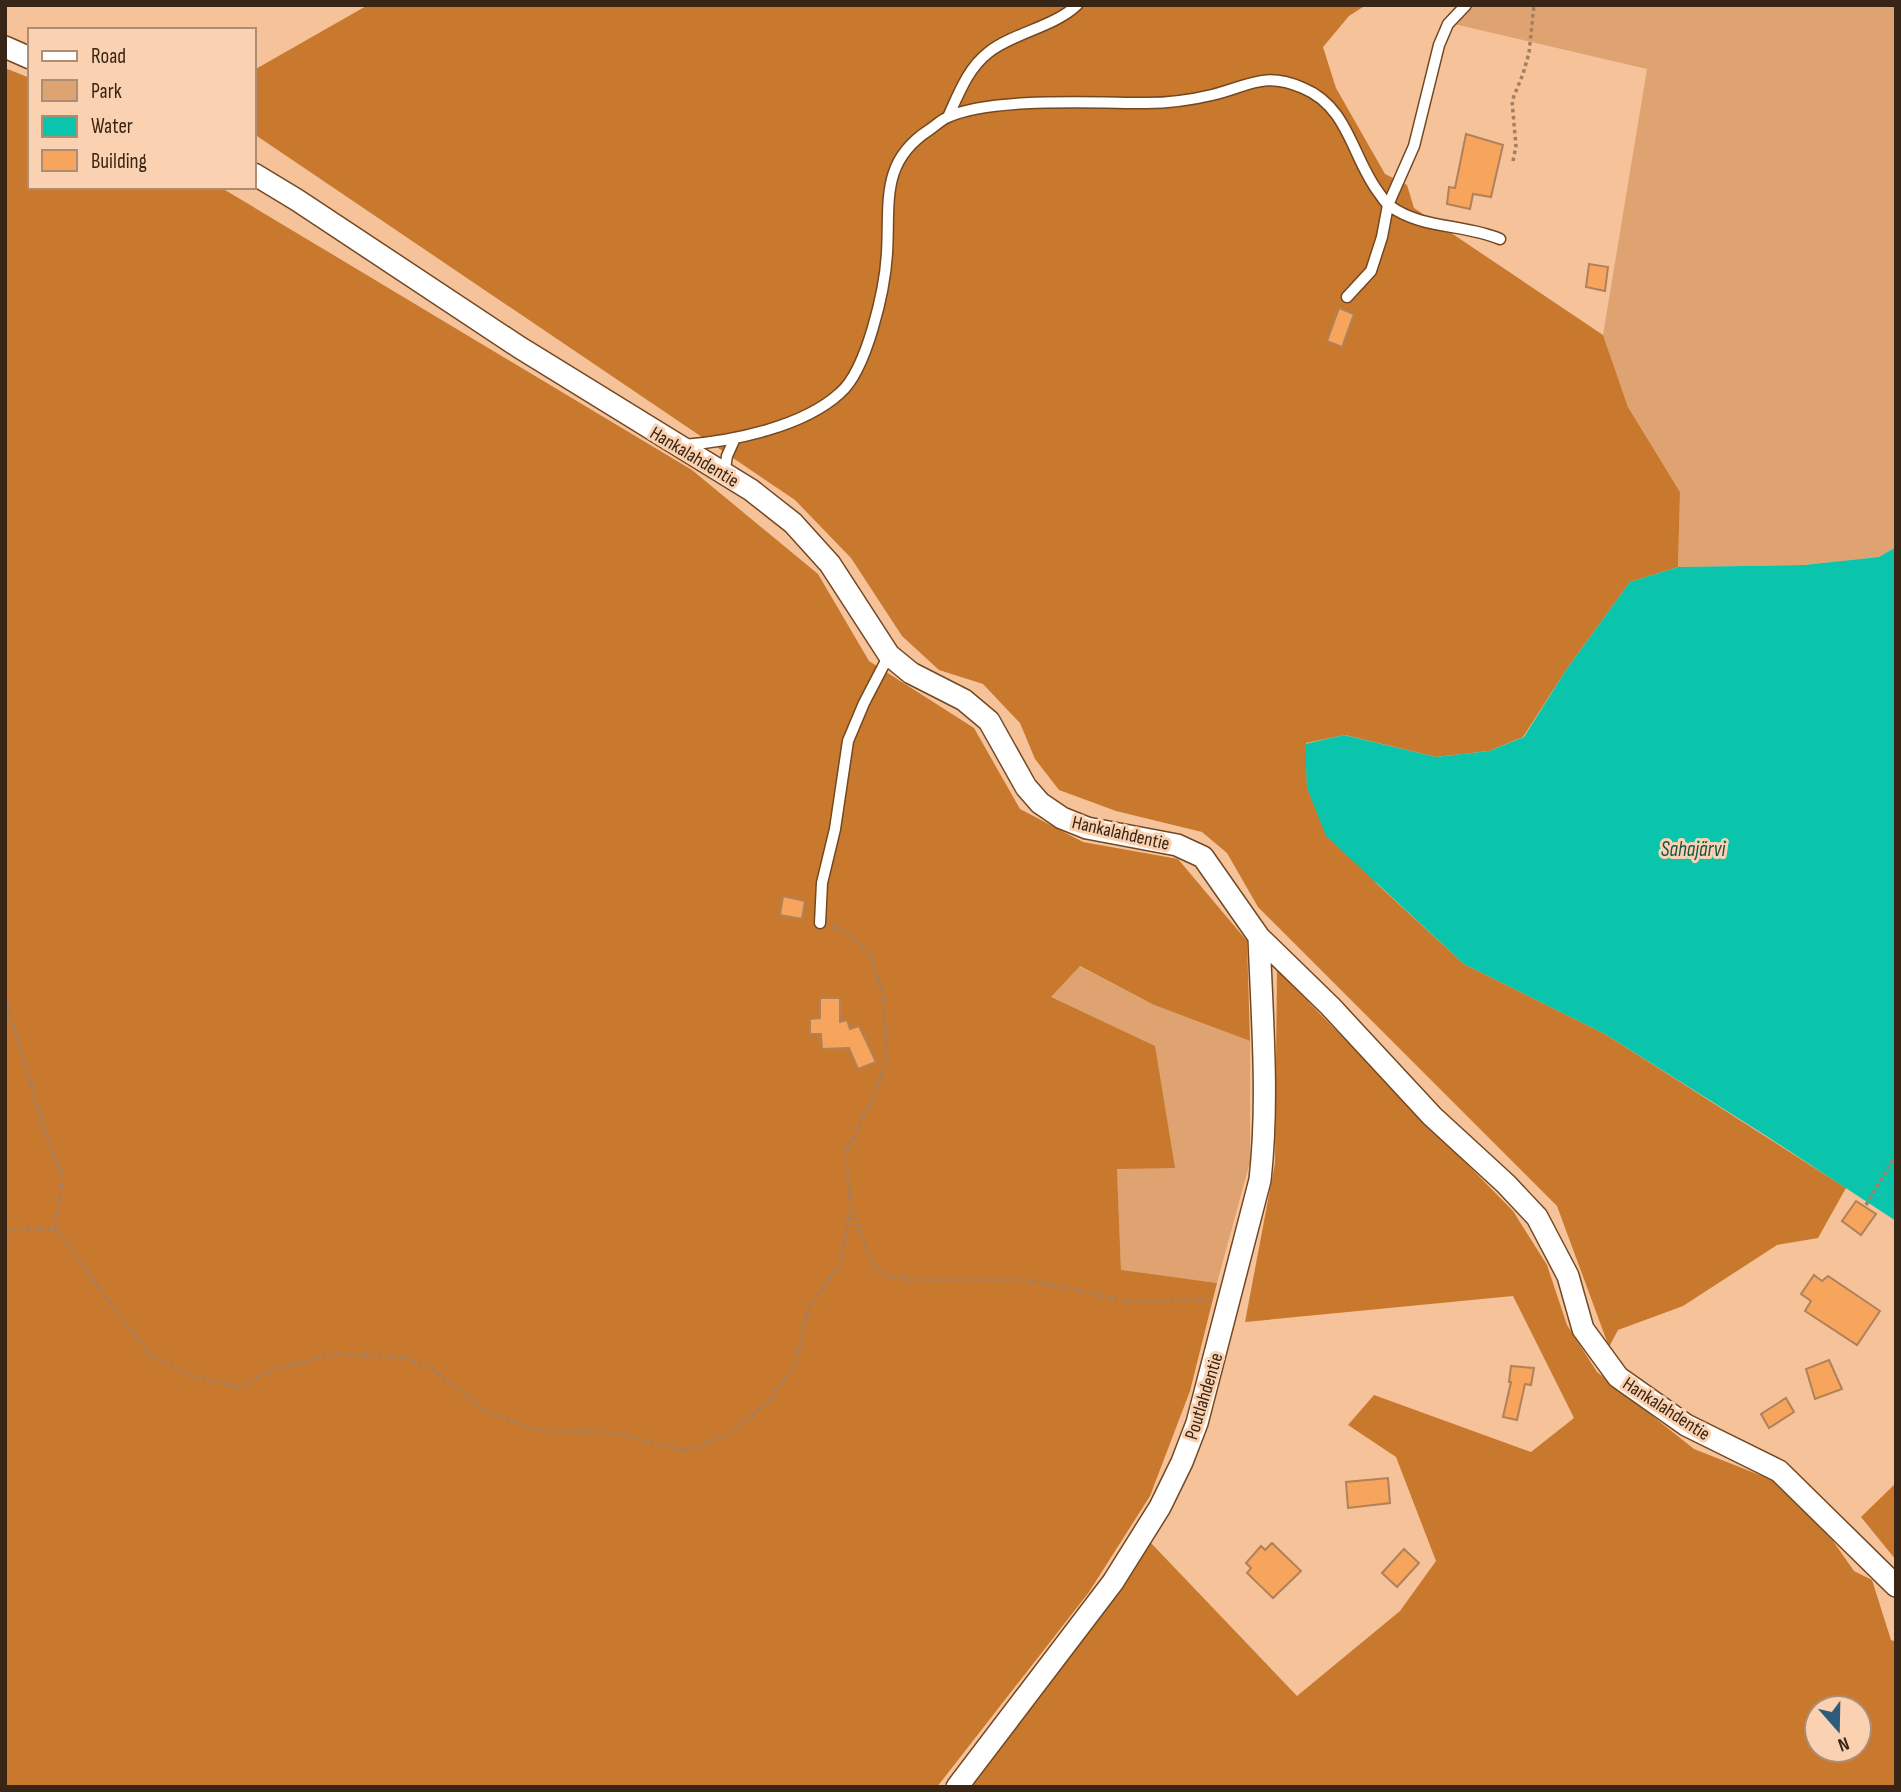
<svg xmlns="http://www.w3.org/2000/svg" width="1901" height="1792" viewBox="0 0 1901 1792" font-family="'Sofia Sans Condensed',sans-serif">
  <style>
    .green { fill: #dfa371 }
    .forest { fill: #c8792d; fill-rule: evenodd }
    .water { fill: #0bc4ac }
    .building { fill: #f7a45c; stroke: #b0815a; stroke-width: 2 }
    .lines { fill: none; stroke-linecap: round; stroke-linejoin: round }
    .lane-casing { stroke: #734821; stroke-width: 13 }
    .street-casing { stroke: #734821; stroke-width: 24 }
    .path { stroke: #a37e60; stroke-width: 3.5; stroke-dasharray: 3.5 3.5; stroke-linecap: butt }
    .lane { stroke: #fff; stroke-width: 10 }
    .street { stroke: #fff; stroke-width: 21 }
    .labels { text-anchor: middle; stroke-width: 6; stroke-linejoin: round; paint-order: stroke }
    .street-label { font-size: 19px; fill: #392515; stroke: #fbd2b1 }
    .water-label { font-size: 21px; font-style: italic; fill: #14544a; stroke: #fbd2b1 }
  </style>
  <rect width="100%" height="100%" fill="#f5c299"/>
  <path class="green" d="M1475,5H1896V547L1879,557L1804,565L1678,567L1680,492L1628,407L1603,335L1647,69L1454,24Z
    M1079,966L1154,1005L1250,1041V1162L1217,1283L1121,1271L1117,1168H1175L1051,997Z"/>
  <path class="forest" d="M368,5H1366L1349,16L1323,47L1336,88L1385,174L1407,185L1414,208L1603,335L1628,407L1680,492L1678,567L1630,582L1566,670L1523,737L1489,751L1436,757L1345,735L1306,743L1307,788L1377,884L1464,964L1605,1034L1846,1188L1818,1238L1777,1245L1683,1306L1618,1330L1609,1347L1557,1206L1258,907L1227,853L1202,832L1116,811L1059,790L1035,759L1020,723L983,684L939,670L902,636L851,558L795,500L254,134V70Z
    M5,68L30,78V187H220L692,470L818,574L869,661L974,728L1020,809L1083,842L1178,859L1247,941L1250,1041L1154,1005L1080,966L1051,997L1155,1046L1175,1168L1117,1169L1121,1270L1217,1283L1190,1391L1150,1496L1089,1592L937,1787H5Z
    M1277,970L1513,1211L1547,1265L1567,1325L1597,1372L1694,1449L1775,1481L1833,1541L1854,1571L1872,1580L1891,1640L1896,1642V1787H972L998,1746L1150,1542L1297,1696L1400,1611L1436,1561L1396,1457L1348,1425L1374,1395L1531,1452L1574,1418L1513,1296L1245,1322L1275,1163ZM1817,1708H1859V1750H1817Z
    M1896,1483V1560L1861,1517Z"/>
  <path class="water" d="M1896,547V1221L1768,1137L1605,1034L1464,964L1326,836L1307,788L1305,744L1344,735L1436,757L1489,751L1524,737L1566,670L1630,582L1678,567L1804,565L1879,557Z"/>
  <path class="building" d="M1466,134L1503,145L1491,197L1473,194L1470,209L1447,204L1449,187L1455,188Z
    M1589,264L1608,267L1605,291L1586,287Z
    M1339,308L1354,314L1342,347L1327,341Z
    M783,896L805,901L802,919L780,915Z
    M820,998H840V1022L847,1020L850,1029L859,1026L876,1062L858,1069L849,1048L822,1049L821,1034H810V1019L820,1018Z
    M1856,1201L1876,1214L1861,1235L1842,1221Z
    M1814,1275L1822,1281L1828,1276L1880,1311L1857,1345L1805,1311L1811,1301L1801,1294Z
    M1829,1360L1842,1389L1815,1399L1806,1369Z
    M1511,1366L1534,1368L1531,1385L1525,1384L1517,1420L1503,1417L1511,1382H1509Z
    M1786,1398L1794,1412L1769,1428L1761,1414Z
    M1388,1478L1390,1503L1348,1508L1346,1482Z
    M1272,1543L1301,1571L1273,1598L1247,1573L1251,1568L1246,1563L1261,1546L1265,1550Z
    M1404,1549L1419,1563L1397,1587L1382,1573Z"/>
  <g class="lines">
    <g class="lane-casing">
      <path id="lane" d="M948,117C959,93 968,68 989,52C1013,33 1054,27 1077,5
        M1347,297L1371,271L1382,237L1388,205L1414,146L1439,45L1448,24L1466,5
        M684,445C733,441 803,427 840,393C867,370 885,289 887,253C890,202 880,162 929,130C935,126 941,120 948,117C991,97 1096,103 1146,103C1168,103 1191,100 1212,95C1249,86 1264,71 1303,88C1349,107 1352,158 1379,193C1382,197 1385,203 1390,206C1421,229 1465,224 1500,239
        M724,474L727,456L735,438
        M820,923L822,883L835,829L848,741L864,703L889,655"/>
    </g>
    <g class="street-casing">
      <path id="street" d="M5,47L30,58
        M254,174L297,200L519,347L751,490L793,523L830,564L889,655L911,673L964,700L989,721L1026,787L1040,803L1062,818L1087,828L1177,845L1203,857L1259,937L1330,1006L1432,1116L1506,1184L1537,1217L1568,1276L1583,1329L1618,1377L1686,1425L1779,1471L1896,1586
        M957,1787L1113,1582L1160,1507L1182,1462L1197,1423L1260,1180C1269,1100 1262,1018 1259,937"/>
    </g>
    <path class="path" d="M1513,161L1516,146L1512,101L1523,74L1529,53L1534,5
      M832,927L846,932L869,952L883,993L887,1059L872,1100L846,1153L851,1211L878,1274L912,1280H1028L1127,1301L1211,1300
      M5,997L46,1135L63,1176L55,1229
      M1866,1205L1895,1156
      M5,1231L55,1229L150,1355L194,1377L238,1387L276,1369L335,1354L406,1358L435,1371L484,1410L535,1430L618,1433L683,1451L726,1436L766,1404L795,1365L809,1307L839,1266L851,1211"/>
    <use href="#lane" class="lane"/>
    <use href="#street" class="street"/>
  </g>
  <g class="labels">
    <g class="street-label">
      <text transform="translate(695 456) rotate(31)" y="7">Hankalahdentie</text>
      <text transform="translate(1121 832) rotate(13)" y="7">Hankalahdentie</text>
      <text transform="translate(1203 1396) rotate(-73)" y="7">Poutlahdentie</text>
      <text transform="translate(1667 1408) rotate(33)" y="7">Hankalahdentie</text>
    </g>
    <g class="water-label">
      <text x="1693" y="856">Sahajärvi</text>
    </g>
  </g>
  <rect width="1901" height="1792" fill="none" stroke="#392515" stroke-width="14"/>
  <rect x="28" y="28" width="228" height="161" fill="#fbd2b1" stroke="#ad8d73" stroke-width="2"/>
  <rect x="42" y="51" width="35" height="10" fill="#ffffff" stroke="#ad8d73" stroke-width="2"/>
  <text x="91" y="63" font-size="21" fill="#392515">Road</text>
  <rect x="42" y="80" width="35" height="21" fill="#dfa371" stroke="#ad8d73" stroke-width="2"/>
  <text x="91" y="98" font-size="21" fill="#392515">Park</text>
  <rect x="42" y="116" width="35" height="21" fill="#0bc4ac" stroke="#ad8d73" stroke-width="2"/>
  <text x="91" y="133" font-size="21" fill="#392515">Water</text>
  <rect x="42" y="150" width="35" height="21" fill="#f7a45c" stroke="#ad8d73" stroke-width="2"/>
  <text x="91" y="168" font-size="21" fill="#392515">Building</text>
  <g transform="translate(1838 1729) rotate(160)"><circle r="33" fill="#fbd2b1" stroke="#ad8d73" stroke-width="2"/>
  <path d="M0-5L12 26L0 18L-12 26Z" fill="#2e5c7b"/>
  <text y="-10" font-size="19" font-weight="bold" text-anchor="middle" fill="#392515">N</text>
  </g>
</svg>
